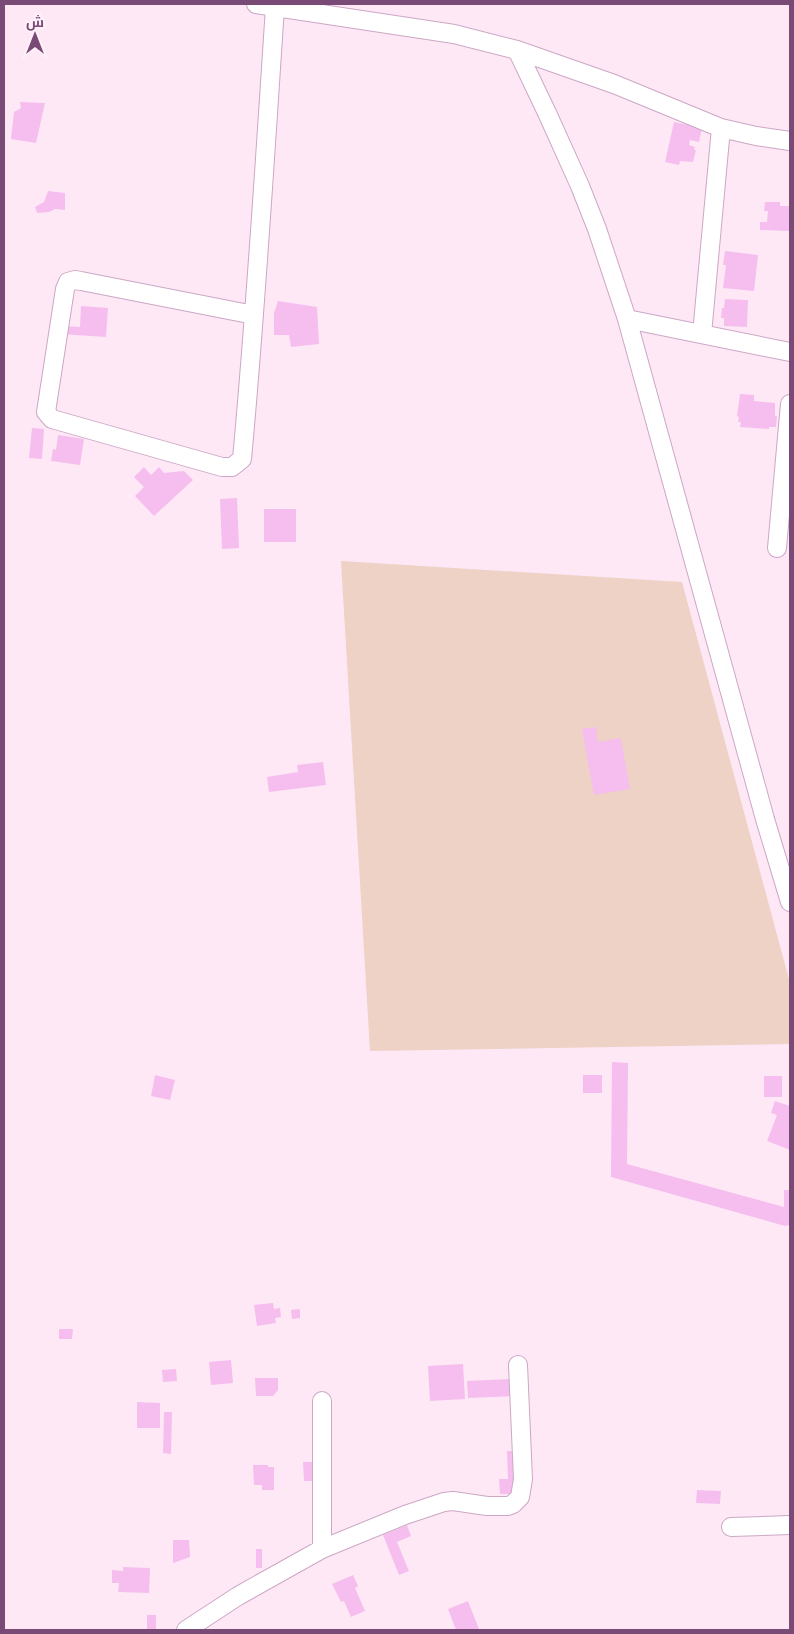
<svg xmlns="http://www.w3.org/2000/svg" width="794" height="1634" viewBox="0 0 794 1634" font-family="Inter,Cairo,sans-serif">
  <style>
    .green { fill: #edd2c5 }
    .building { fill: #f5beee }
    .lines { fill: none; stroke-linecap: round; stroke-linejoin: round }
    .minor-casing { stroke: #cca7c6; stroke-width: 20 }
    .minor { stroke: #fff; stroke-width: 18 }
  </style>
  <rect width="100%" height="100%" fill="#fee8f6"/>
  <path class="green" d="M341,561L682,582L790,983V1044L370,1051Z"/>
  <path class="building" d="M20,102L45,103L36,143L11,139L14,112L21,108Z
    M674,122L702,128L699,142L690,140L689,145L695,147L694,150H696L693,162L680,161L679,165L665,162Z
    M48,191L65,193V210L55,209L49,212L37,213L35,207L44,202Z
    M765,202H780V206H790V231L760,230V222H767L768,211H764Z
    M725,251L758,255L754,291L723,288L726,265H723Z
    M725,299L748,300L747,327L724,326V318H721L722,308H724Z
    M278,301L317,307L319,344L291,347L289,335H274V313Z
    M81,306L108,308L106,337L61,334L62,326L80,327Z
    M740,394L754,395V401L775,403V416H777L776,427H769V429L740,427L741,422H738L739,417L737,416Z
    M32,428L44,429L42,459L29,458Z
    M58,435L84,439L80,465L51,461L53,449L56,450Z
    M144,467L151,475L159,467L164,473L184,471L193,480L154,516L135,496L144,487L134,477Z
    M237,498L239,548L222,549L220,499Z
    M264,509H296V542H264Z
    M596,727L598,742L621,738L630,789L594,795L582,729Z
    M323,762L326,785L269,792L267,777L298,772L297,765Z
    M612,1062L628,1063L627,1164L784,1207V1190H790V1225L785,1226L611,1177Z
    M155,1075L175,1080L170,1100L151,1096Z
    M583,1075H602V1093H583Z
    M764,1076H782V1097H764Z
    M775,1101L790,1106V1150L767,1141L777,1115L771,1113Z
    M273,1303L274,1309L280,1308L281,1317L275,1318L276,1323L257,1326L254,1305Z
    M300,1309V1318L292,1319L291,1310Z
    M59,1329H73L72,1339H59Z
    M231,1360L233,1383L211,1385L209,1362Z
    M463,1364L465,1399L430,1401L428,1366Z
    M176,1369L177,1381L163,1382L162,1370Z
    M255,1378H278V1390L273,1396H256Z
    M512,1379L513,1396L468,1398L467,1381Z
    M137,1402L160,1403V1428H137Z
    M164,1412H172L171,1454L163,1453Z
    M507,1451H515L516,1494H500L499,1479H508Z
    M303,1462H314V1481H304Z
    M253,1465H268V1467H274V1490H262V1485H254Z
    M697,1490L721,1491L720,1504L696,1503Z
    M407,1525L411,1536L397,1542L409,1571L399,1575L383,1535Z
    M173,1540H189L190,1557L173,1563Z
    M256,1549H262V1568H256Z
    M123,1567L150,1568L149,1593L118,1592L119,1583H112V1570L123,1571Z
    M353,1575L358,1586L355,1588L365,1611L351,1617L344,1601L341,1602L332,1584Z
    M468,1601L479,1629L456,1630L448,1609Z
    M147,1615H156V1630H147Z"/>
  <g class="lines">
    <g class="minor-casing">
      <path id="minor" d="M256,4L454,34L517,50L548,115L580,186L597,229L627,319L765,819L790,902
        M517,50L614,84L721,128L756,136L790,141
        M254,315L81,281L75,280L68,282L65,289L46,412L52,419L222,467H232L242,459C256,309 265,158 275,7
        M627,319L790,352
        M702,334L721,128
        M777,548L790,404
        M731,1527L790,1525
        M322,1549V1401
        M186,1630L238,1596L322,1549L405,1515L444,1502L453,1501L487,1506H508L513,1504L520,1497L523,1479L518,1365"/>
    </g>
    <use href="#minor" class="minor"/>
  </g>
  <rect width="794" height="1634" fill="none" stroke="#7a4a76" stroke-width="10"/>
  <g transform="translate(35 35)" stroke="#fff0fa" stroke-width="4" paint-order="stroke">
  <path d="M0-4L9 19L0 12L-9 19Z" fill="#7a4a76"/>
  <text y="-8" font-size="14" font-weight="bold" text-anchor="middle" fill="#7a4a76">ش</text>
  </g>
</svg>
